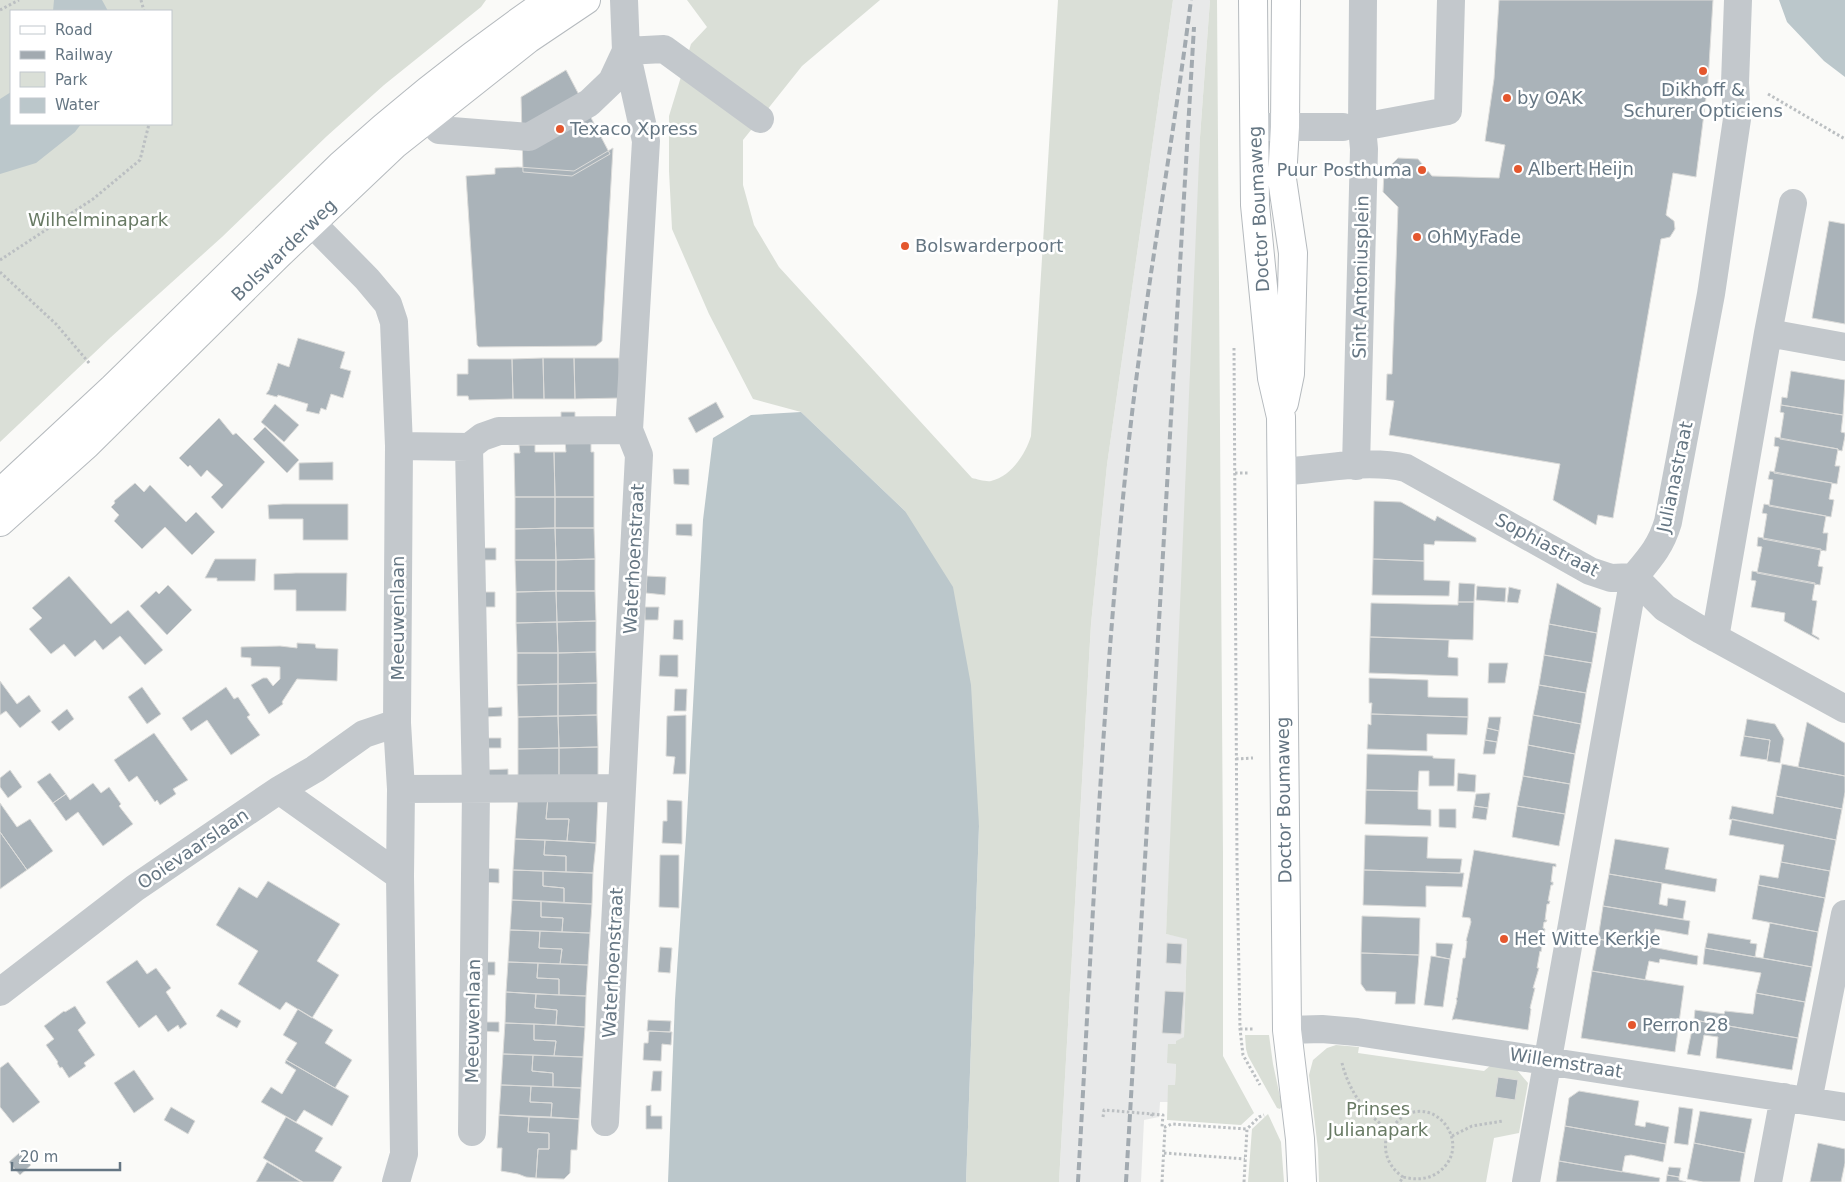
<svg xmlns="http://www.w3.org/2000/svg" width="1845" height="1182" viewBox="0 0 1845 1182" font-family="'DejaVu Sans',sans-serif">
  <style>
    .built { fill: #e8e9e9 }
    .green { fill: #dadfd7; fill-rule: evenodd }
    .water { fill: #bbc7cb }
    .building { fill: #aab3b9; stroke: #dcdcda }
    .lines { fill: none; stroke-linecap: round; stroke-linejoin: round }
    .major-casing { stroke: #b5babe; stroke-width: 30 }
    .path { stroke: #bbbfc2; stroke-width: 3; stroke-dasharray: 2.5 2.5; stroke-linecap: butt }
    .minor { stroke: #c3c8cc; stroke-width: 28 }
    .major { stroke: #fff; stroke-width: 28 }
    .rail { stroke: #a2aab0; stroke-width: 4; stroke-dasharray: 8 4; stroke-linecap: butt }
    .poi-dot { fill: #e4572e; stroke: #fff; stroke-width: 2 }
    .labels { text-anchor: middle; stroke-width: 5; stroke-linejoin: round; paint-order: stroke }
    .poi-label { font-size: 18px; fill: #657683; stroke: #fff; text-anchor: start }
    .street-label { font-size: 18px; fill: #657683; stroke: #fff }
    .park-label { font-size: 18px; fill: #687a64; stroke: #fff }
  </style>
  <rect width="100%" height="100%" fill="#fafaf8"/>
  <path class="built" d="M1173,0H1210L1200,137L1193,405L1166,934L1187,938L1184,1037L1176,1045L1169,1044L1176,1063L1175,1085H1168V1102H1160L1159,1117L1144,1120L1141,1182H1059L1091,624L1107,465Z"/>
  <path class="green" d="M0,0H486L481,7L384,85L327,136L222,237L110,338L0,442ZM11,11H171V124H11Z
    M687,0H880L802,66L743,140V185L754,225L779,267L972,478C977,479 986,482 991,481C1011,477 1026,453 1031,436L1058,0H1173L1107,465L1091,624L1059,1182H966L979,826L905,511L801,412L753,399L709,314L672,229L669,171V116L691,44L707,27Z
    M1210,0H1217L1223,854V1056L1254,1113L1241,1125L1167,1120L1168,1085H1175L1176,1064L1167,1063L1168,1044H1176V1041L1184,1037L1187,939L1166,934L1200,137Z
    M1245,1035H1269L1273,1064L1282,1106L1280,1109L1277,1108L1248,1056L1246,1049Z
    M1336,1045L1359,1047L1358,1053L1484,1071L1491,1065L1517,1070L1528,1083L1519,1133L1494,1138L1486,1182H1319L1318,1149L1309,1075L1313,1060L1327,1048Z
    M1268,1114L1281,1142L1284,1182H1248L1252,1129Z"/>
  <path class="water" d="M54,0H102L108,11H53Z
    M1779,0H1845V77L1824,61L1787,22Z
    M11,92V124H81L75,132L36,163L0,174V99Z
    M801,412L905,511L953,587L971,685L979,826L966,1182H668L675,1000L686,835L703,520L713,438L751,415Z"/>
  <path class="building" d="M1499,0H1713L1708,82L1696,177L1673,173L1666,215L1674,221L1675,229L1670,237L1661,239L1613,518L1598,515L1596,525L1553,500L1560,464L1389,435L1394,401L1386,400L1387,374H1392L1398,207L1383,192L1384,172L1398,158L1418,159L1432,176L1499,178L1505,145L1485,141L1494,79Z
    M566,70L610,154L572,176L523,172L521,97Z
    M613,148L602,341L596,346L479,347L477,345L466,176L495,174V168L518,167L574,171Z
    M1829,221L1845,224V324L1812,318Z
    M298,338L345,352L340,368L351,371L343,398L331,394L326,410L321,408L319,414L306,411L308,404L278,395L277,397L266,394L269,390L278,363L289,367Z
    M543,358L544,399H513L512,359Z
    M543,358H574L575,399H544Z
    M574,358H619L620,398L575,399Z
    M468,359H512L513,399L469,400L468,396H457V374H468Z
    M1791,371L1845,380L1843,415L1781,405L1782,397L1787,398Z
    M716,402L724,417L696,433L688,418Z
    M275,404L299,425L284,442L261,422Z
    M1781,405L1843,415L1841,432L1845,433V436L1842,451L1838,450V449L1780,439L1784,413L1780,412Z
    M561,412H575V423H561Z
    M219,418L233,435L236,433L265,462L222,509L211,497L223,485L207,470L201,477L190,465L188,467L179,458Z
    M265,427L299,460L287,473L253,439Z
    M1775,437L1838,449L1835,466H1840L1837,484L1774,473L1779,447L1774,446Z
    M565,441H591V452H594V497H555L554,452H566Z
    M519,445H535V452H554L555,497H515L514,453H520Z
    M333,462V480H299V463Z
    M673,469H689V485L674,484Z
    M1770,471L1832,483L1829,499L1834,500L1831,517L1769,506L1773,480L1768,479Z
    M135,483L144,492L150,485L186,522L196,512L215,532L192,555L165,527L142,549L114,521L119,515L111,507L115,503L114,501Z
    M515,497H555V528L515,529Z
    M555,497H594V528H555Z
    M1374,501L1401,502L1435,521L1437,516L1476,538V542L1435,541L1434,545L1424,544V561L1373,559Z
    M283,504H348V540H303V519H269L268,505Z
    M1764,504L1826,516L1823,533H1828L1826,551L1763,539L1767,514L1762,513Z
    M676,524H692V536L676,535Z
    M555,528L556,560H515V529Z
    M555,528H594L595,559L556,560Z
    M1758,537L1821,549L1818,566L1823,567L1820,585L1757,573L1762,547L1757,546Z
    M479,548H496V560H479Z
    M215,559H256L255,581H217V578H205Z
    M595,559V591H556V560Z
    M1373,559L1424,561V580L1450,581L1449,596L1372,595Z
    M515,560H556V591L516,592Z
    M1752,571L1815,583L1812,600L1817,601L1812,634L1819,638V640L1784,621L1785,613L1751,607L1756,581L1751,580Z
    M296,573H347L346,611H296V590H274V574Z
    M69,576L111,624L128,610L163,650L145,665L120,636L103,650L95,640L75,657L64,644L51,654L29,629L42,618L32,608Z
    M647,576L666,577L665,595L646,593Z
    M1459,583L1475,584L1474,602H1458Z
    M1557,583L1601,608L1597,633L1549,624Z
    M168,585L192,610L167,635L140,606L156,591L159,594Z
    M1477,586L1506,588L1505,602L1476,600Z
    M1509,587L1521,590L1518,603L1507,602Z
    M556,591H595L596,621L557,622Z
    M556,591L557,622L516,623V592Z
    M481,592H495V607H481Z
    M1458,602H1474L1473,640L1370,637L1371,603L1458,605Z
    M645,607H659L658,620H645Z
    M674,620H683V640L673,639Z
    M596,621V652L558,653L557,622Z
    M557,622L558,653H517L516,623Z
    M1549,624L1597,633L1592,663L1544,655Z
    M1370,637L1449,640L1448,657L1458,658V676L1369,673Z
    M297,643L315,644L316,648L338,649L337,681L297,679L282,702L283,704L269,714L251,685L263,678H267L273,686L280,679V667L251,666V658L241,657V647L280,646L297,648Z
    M596,652L597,683L558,684V653Z
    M517,653H558V684L517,685Z
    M660,655H678V677L659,676Z
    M1544,655L1592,663L1586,693L1539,685Z
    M1489,663H1508L1505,683H1488Z
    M1369,678L1428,680V697L1468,698V717L1371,714L1372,703H1369Z
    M0,681L17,704L29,695L41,711L20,728L6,711L0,715Z
    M597,683V715L558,716V684Z
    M558,684V716L518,717L517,685Z
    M1539,685L1586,693L1581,724L1533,715Z
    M142,687L161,714L147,724L128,697Z
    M226,687L234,699L238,697L250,715L247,717L260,735L231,755L207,720L191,731L182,718Z
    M675,689H687L686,711H674Z
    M502,707V716L485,717V708Z
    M67,709L74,719L59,731L51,722Z
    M1371,714L1468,717L1467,735L1427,734V751L1367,749L1368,724L1371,725Z
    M597,715L598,747L559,748L558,716Z
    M686,715V774H673L675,757L666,756L667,716Z
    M1533,715L1581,724L1575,754L1528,745Z
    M558,716L559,748L518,749V717Z
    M1489,717H1501L1499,731L1487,728Z
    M1747,719L1775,724L1784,739L1780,763L1767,761L1770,740L1744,736Z
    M1807,722L1845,743V776L1798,767Z
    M1487,728L1499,731L1497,742L1485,740Z
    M154,733L188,780L173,789L176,794L160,805L157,800L155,802L137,776L129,782L114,760Z
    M1744,736L1770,740L1767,760L1740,756Z
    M483,738H501V748H483Z
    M1485,740L1497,742L1495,754H1483Z
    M1528,745L1575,754L1570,784L1523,776Z
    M598,747V778L559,779V748Z
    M559,748V779H518V749Z
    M1367,754L1433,756V758L1455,759L1454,786H1429V771H1419L1418,791L1366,790Z
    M1782,764L1845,776V792L1842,809L1776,796Z
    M508,769V779H488L482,770Z
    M10,770L22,787L8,798L0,787V778Z
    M50,773L66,794L53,803L37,782Z
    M1458,773L1476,775L1475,792L1457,791Z
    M1523,776L1570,784L1565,814L1517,806Z
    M93,783L101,793L109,787L121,804L119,806L133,824L103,846L78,812L66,821L53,803L66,794L70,800Z
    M1366,790L1418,791V809L1431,810V826L1365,824Z
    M1490,793L1488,808L1474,806L1476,794Z
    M518,796L548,797L546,819H569L567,841L515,839Z
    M1776,796L1842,809L1836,840L1729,819L1732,806L1773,814Z
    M548,797L598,799L596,843L567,841L569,819H546Z
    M667,800L682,801V844L662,843L663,821H667Z
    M0,803L17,827L30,819L53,851L27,870L0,832Z
    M1474,806L1488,808L1486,820L1472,818Z
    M1517,806L1565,814L1559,846L1512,837Z
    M1439,809H1456V828L1439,827Z
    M1732,819L1836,840L1830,871L1781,862L1784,845L1729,835Z
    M0,832L27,870L0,889Z
    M1365,835L1428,837L1427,858L1462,859L1460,873L1364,870Z
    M515,839L545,840L544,855L566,856V872L513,870Z
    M1615,839L1669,848L1665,869L1717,879L1715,892L1609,874Z
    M545,840L596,843L593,873L566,872V856L544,855Z
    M1474,850L1556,864V867L1553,866L1551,882H1553V885H1551L1548,901H1550L1549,904H1547L1545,920H1547L1546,922H1544L1543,928L1545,929L1541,952L1540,951L1537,968H1539L1533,988H1535L1530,1008L1531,1009L1528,1030L1456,1019L1452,1020L1457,1001L1456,998H1457L1463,958H1465L1467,941H1466L1471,922L1470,918L1462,917Z
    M660,855H679V908L659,907Z
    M1781,862L1830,871L1825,898L1758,885L1760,875L1778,878Z
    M483,868L499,869V883L482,882Z
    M513,870L543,871V886L564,888V903L512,900Z
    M1364,870L1460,873H1464L1462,887L1426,886V907L1363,905Z
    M543,871L593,873L592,904L564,903V888L543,886Z
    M1609,874L1662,883L1659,904L1667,906L1668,898L1686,901L1683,919L1603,906Z
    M268,881L340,924L317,961L339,975L312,1018L286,1002L280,1010L238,984L258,951L216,925L239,887L257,898Z
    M1758,885L1825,898L1818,932L1752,919Z
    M512,900L541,901V917L563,918L562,932L510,930Z
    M541,901L592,904L590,933L562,932L563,918L541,917Z
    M1603,906L1690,921L1688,935L1655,929L1651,948L1598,939Z
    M1362,916L1420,918L1419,955L1361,953Z
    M1770,923L1818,932L1812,967L1763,958Z
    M510,930L540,931L539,948L562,949L560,964L508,962Z
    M540,931L590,933L588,965L560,964L562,949L539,948Z
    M1708,933L1751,940L1750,943L1757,944L1755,957L1705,948Z
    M1598,939L1651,948L1652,947L1698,956L1697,965L1660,959L1659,963L1649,961L1645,980L1592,971Z
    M1167,943L1182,944L1181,964L1166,963Z
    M1436,943L1453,944L1450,959L1436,956Z
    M660,947L672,948L670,973L658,972Z
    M1705,948L1812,967L1805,1002L1756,993L1761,973L1703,964Z
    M1361,953L1419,955L1415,1004H1395L1396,992L1366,991L1361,984Z
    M1431,956L1450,959L1443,1007L1424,1005Z
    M137,960L147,974L156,968L171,988L166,992L187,1024L180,1029L178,1025L168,1032L156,1015L139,1028L106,982Z
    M481,962H495V975H481Z
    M508,962L538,963L537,978L559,979V995L506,992Z
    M538,963L588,965L586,996L559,995V979L537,978Z
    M1592,971L1684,986L1675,1052L1581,1038Z
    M1165,991L1184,992L1181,1034L1162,1033Z
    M506,992L536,994L535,1008L557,1010L556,1025L505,1023Z
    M1756,993L1805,1002L1798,1038L1694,1020L1695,1010L1724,1014L1725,1011L1753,1014Z
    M536,994L586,996L585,1027L556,1025L557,1010L535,1008Z
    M75,1006L86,1023L78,1030L95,1055L84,1063L86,1066L69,1078L62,1067L60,1068L57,1063L58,1062L46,1045L54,1039L44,1026L64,1011L65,1012Z
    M221,1009L241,1021L237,1028L216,1016Z
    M298,1009L333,1030L325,1043L352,1060L335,1088L286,1060L297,1043L283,1035Z
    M648,1020L671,1021L670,1032L647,1031Z
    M1694,1020L1798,1038L1792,1070L1716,1058L1718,1037L1704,1035L1700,1056L1687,1054Z
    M480,1022H499V1032L480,1031Z
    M505,1023L534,1024V1040L556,1041L554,1056L503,1054Z
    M534,1024L585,1027L583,1057L554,1056L556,1041L534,1040Z
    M649,1031L672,1032L671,1045L662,1044L661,1061L643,1060L644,1043H648Z
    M503,1054L533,1055L532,1071L553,1073V1087L501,1085Z
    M533,1055L583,1057L581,1088L553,1087V1073L532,1071Z
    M286,1060L349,1096L332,1126L304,1110L296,1122L261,1102L271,1087L282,1094L296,1070L285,1063Z
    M8,1062L40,1102L13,1123L0,1107V1068Z
    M134,1070L154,1099L134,1113L114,1083Z
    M653,1071H662L661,1091H651Z
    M1498,1077L1518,1080L1515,1100L1495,1097Z
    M501,1085L531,1086L530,1102L552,1103L551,1117L499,1115Z
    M531,1086L581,1088L579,1119L551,1117L552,1103L530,1102Z
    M1579,1091L1639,1101L1635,1125L1645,1127L1646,1122L1669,1127L1666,1144L1565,1126L1569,1098Z
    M651,1105V1116H662V1129H646V1106Z
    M171,1107L195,1121L188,1134L164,1120Z
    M1679,1107L1693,1109L1688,1145L1674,1143Z
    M1700,1111L1752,1119L1745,1153L1694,1143Z
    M499,1115L529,1117L528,1132L549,1133V1149H538L536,1178L526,1177L518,1174L501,1171L502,1148H497Z
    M286,1117L323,1138L315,1151L342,1167L333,1182H303L263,1158Z
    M529,1117L579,1119L577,1150H571L570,1173L564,1179L536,1178L538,1149H549V1133L528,1132Z
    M1565,1126L1666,1144L1663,1162L1631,1155L1625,1156L1622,1172L1559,1161Z
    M1694,1143L1745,1153L1740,1182H1703L1687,1179Z
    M1818,1143L1845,1149V1163L1841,1182H1810Z
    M19,1153L31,1165L20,1175L9,1162Z
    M1559,1161L1660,1178L1659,1182H1556Z
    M267,1162L274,1166L301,1182H256Z
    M1669,1167L1681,1168L1679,1177L1667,1175Z
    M1667,1175L1679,1177V1180L1686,1182H1666Z"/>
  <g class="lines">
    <g class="major-casing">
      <path id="major" d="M1253,0L1255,205L1272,378L1281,417L1287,1030L1300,1139L1302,1182
        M1284,403L1290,374L1293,253L1282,179L1285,127L1286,0
        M0,493L113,388L342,164C408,104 477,50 550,0
        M0,522L86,445L277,256L394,145L528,39L586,0"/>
    </g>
    <path class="path" d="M141,0L144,11
      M0,10L19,0
      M1768,94L1845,139
      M0,260L93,199L140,160L149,124
      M0,272L56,324L90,364
      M1234,348L1237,863L1240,1029L1243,1055L1260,1085
      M1235,473H1249
      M1236,759L1253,758
      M1240,1029H1254
      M1342,1063C1349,1091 1365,1114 1389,1130C1381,1148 1387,1166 1403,1177L1400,1182
      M1152,1114L1163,1115L1162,1127H1165L1172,1124L1247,1129
      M1103,1117L1104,1110L1152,1114L1151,1118
      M1389,1130C1395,1124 1402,1116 1410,1113C1442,1102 1470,1147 1440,1171C1429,1180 1416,1180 1403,1177
      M1452,1136L1472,1126L1503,1121
      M1164,1153L1245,1159
      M1162,1182L1165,1128
      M1244,1182L1247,1129L1259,1117L1264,1115"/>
    <path class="minor" d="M626,51L664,49L760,119
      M414,102L439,130L529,137L589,103L612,81L626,51
      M1255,127H1343
      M1362,127L1448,111L1451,0
      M297,208L367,279L388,304L394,322L399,446L397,723L401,789L400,876L404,1154L396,1182
      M1768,333L1845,347
      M399,446L469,447L482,437L499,431L629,430
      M469,447L476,790L472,1132
      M1356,466L1364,149L1362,127L1363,0
      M1282,472C1322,469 1367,459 1406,468L1590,571L1611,578L1634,577L1665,608L1701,630L1845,709
      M1715,638L1768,333L1793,203
      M401,789L622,788
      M279,790L400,876
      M0,992L135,888L279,790L315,769L364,734L397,723
      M1287,1030L1322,1029L1357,1032L1845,1107
      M1808,1101L1845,914
      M605,1122L639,455L629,430L646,141L626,51L624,0
      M1526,1182L1634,577C1650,558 1661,546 1668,522L1711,294L1737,119L1735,83L1738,0
      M1768,1182L1784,1097"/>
    <use href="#major" class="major"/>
    <path class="rail" d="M1078,1182C1092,938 1102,693 1128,449C1144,299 1172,150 1191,0
      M1126,1182L1194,27"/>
  </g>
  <g class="poi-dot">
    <circle cx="1703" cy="71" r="5"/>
    <circle cx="1507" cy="98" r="5"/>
    <circle cx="560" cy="129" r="5"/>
    <circle cx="1518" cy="169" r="5"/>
    <circle cx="1422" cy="170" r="5"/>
    <circle cx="1417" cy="237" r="5"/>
    <circle cx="905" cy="246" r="5"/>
    <circle cx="1504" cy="939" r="5"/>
    <circle cx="1632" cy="1025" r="5"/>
  </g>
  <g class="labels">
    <g class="poi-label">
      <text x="1703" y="96" text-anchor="middle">Dikhoff &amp;<tspan x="1703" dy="21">Schurer Opticiens</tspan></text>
      <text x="1517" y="104">by OAK</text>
      <text x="570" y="135">Texaco Xpress</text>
      <text x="1528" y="175">Albert Heijn</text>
      <text x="1412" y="176" text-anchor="end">Puur Posthuma</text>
      <text x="1427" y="243">OhMyFade</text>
      <text x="915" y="252">Bolswarderpoort</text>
      <text x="1514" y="945">Het Witte Kerkje</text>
      <text x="1642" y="1031">Perron 28</text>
    </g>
    <g class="street-label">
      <text transform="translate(1259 209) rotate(-93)" y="6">Doctor Boumaweg</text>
      <text transform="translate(284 250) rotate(-44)" y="6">Bolswarderweg</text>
      <text transform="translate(1361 277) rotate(-89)" y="6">Sint Antoniusplein</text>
      <text transform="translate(1675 477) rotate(-78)" y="6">Julianastraat</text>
      <text transform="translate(1547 545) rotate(28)" y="6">Sophiastraat</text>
      <text transform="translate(634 559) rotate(-87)" y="6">Waterhoenstraat</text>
      <text transform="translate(398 618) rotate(-90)" y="6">Meeuwenlaan</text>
      <text transform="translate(1284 800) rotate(-91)" y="6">Doctor Boumaweg</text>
      <text transform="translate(193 849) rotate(-34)" y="6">Ooievaarslaan</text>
      <text transform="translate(613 963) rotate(-87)" y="6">Waterhoenstraat</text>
      <text transform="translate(473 1021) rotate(-89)" y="6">Meeuwenlaan</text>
      <text transform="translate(1566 1063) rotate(9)" y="6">Willemstraat</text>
    </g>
    <g class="park-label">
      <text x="98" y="226">Wilhelminapark</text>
      <text x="1378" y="1115">Prinses<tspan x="1378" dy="21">Julianapark</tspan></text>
    </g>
  </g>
  <rect x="10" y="10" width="162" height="115" fill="#ffffff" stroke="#c1c8cd"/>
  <rect x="20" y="26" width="25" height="8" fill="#ffffff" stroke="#c1c8cd"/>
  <text x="55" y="35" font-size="15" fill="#657683">Road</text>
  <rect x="20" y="51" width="25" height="8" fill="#a2aab0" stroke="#c1c8cd"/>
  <text x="55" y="60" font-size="15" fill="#657683">Railway</text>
  <rect x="20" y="72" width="25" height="15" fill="#dadfd7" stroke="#c1c8cd"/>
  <text x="55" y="85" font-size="15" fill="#657683">Park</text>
  <rect x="20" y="98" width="25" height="15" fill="#bbc7cb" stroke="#c1c8cd"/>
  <text x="55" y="110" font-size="15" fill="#657683">Water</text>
  <path d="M12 1162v8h108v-8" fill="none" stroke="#657683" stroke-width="2.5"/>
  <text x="20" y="1162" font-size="15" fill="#657683" stroke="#ffffff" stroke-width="4" paint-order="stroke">20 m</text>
</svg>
